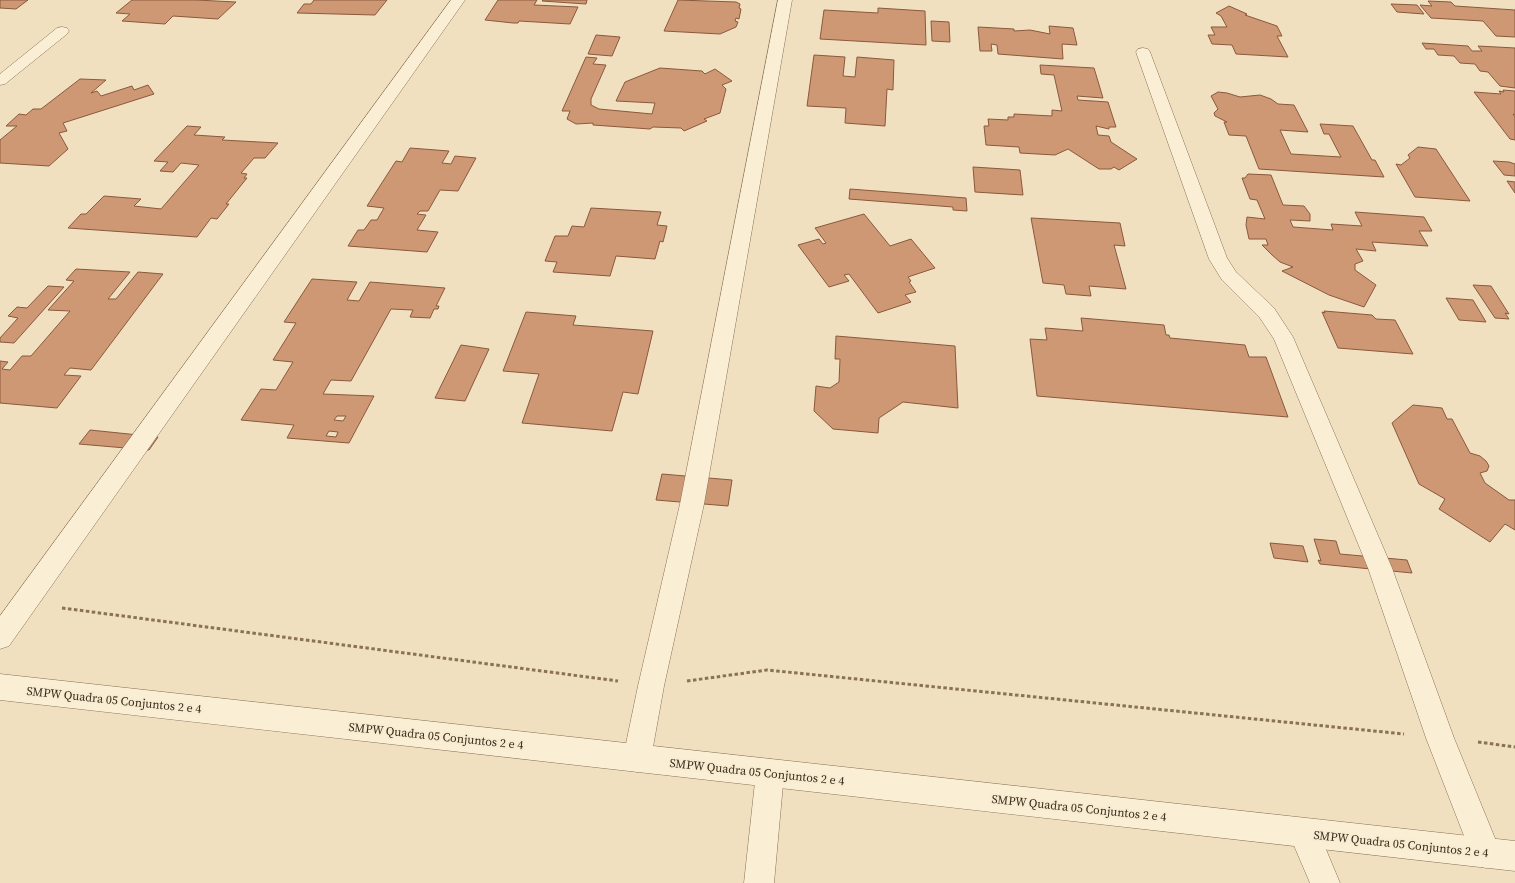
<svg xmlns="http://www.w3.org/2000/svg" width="1515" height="883" viewBox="0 0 1515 883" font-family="'Source Serif 4',serif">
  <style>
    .building { fill: #cf9875; stroke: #8a593c; fill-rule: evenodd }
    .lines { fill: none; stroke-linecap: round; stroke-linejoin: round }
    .minor-casing { stroke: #8a7157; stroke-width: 1 }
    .tertiary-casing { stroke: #8a7157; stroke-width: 1 }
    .path { stroke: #8a7157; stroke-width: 3; stroke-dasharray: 3.5 2.5; stroke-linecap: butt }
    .minor { fill: #faeed4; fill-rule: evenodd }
    .tertiary { fill: #faeed4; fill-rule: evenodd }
    .labels { text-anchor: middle; stroke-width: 3.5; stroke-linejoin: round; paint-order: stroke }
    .near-street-label { font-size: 12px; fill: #39291c; stroke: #f7ebd0 }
  </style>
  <rect width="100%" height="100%" fill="#f0e0c0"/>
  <path class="building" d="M0,0H28L16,9L0,8Z
    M132,0H196L236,2L218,19L173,16L165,24L122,21L130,14L116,13Z
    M314,0H387L375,15L297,13L304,4H311Z
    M498,0H537L534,5L578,7L570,24L519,21L518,23H513L485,20Z
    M543,0H587L586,4L542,1Z
    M678,0L736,2L740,4L739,8L741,9L739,19L736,18L735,21L738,22L736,27L720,34L664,31Z
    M1428,1L1451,2L1455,6L1515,10V37L1496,36L1483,21L1431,18L1420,5L1432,6Z
    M1391,4L1417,5L1424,14L1397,12Z
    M1229,6L1247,14L1245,15L1277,26L1282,36H1277L1288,57L1236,54L1232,45L1212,44L1208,35H1215L1211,27H1227L1221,16L1216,13Z
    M878,8L925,11L926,45L820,39L824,10L878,13Z
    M931,21L949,22L950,42L932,41Z
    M1049,26L1073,28L1077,45L1062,44L1063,59L998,54L997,45L991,44L992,51H980L978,27L1014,29V31L1030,30L1050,34Z
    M596,35L620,37L612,56L588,54Z
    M1422,43L1468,46L1472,51H1482L1478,46L1515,48V88L1500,86L1488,72L1480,71L1475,64L1460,63L1454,56L1438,55L1434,49H1426Z
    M814,55L845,57L843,76L855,77L857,57L894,60L893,90L887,89L885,126L845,123L846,108L807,106Z
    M586,57L597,58L593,64L606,65L591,99V105L599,109L652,114L655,103L616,101L625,82L660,68L702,71L705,74L715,69L732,81L722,85L726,89L720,113L704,119L707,121L684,131L681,128L653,127L650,129L593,125V123L576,124L567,119L570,111H562Z
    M1040,65L1094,68L1103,98L1077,96L1078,100L1108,102L1116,127H1109V129L1096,126L1098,135L1109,136L1111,142L1137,159L1119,170L1114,167L1111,169H1099L1068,149L1055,155L1020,153L1019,147L986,145L984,126H989L988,119L1008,120V117H1014V114L1052,116V110L1062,111L1054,75L1041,74Z
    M80,79L106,80L91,93L97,91L101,96L132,86L134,90L148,85L154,94L63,123L67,131L59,133L68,149L49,166L0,163V140L17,126H6L19,114L26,115L33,109H41Z
    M1503,90L1515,91V115L1513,114L1515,117V140L1510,139L1474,92L1501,94L1499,91L1504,92Z
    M1218,92L1227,93L1240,97L1260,95L1271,99L1278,104L1294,105L1308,132L1280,130L1291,154L1341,157L1329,134H1324L1320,124L1353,126L1372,160H1375L1384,177L1259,169L1246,136L1229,135L1224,122H1227L1215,116L1214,113L1218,109L1211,96Z
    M187,126L201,127L194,135L225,137L222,140L278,143L265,158H254L241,173L247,174L244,178H247L226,204H229L217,219L211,218L197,237L68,228L81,214H86L104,196L141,199L134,206L161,209L199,165L181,163L173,172L160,171L168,162L154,161Z
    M1418,147L1436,149L1470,201L1415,197L1396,164L1401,165L1410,158L1408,155Z
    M410,148L449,151L442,163L451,164L455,156L476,158L458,191L440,190L428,211H420L417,214L426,215L417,230L438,232L427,252L348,246L358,230H364L371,220H377L384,208L367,206L396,161L402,162Z
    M1493,161L1509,162L1515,164V176L1504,175Z
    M973,167L1020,170L1023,195L975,192Z
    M1248,174L1271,175L1283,205L1304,206L1310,214V221L1290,220L1293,227L1333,230L1331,224L1362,226L1355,212L1424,217L1432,231H1419L1428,246L1372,242L1376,251L1356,249L1363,261L1355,264V270L1376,285L1364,307L1329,295L1282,271L1293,267L1280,262L1271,254L1262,245H1268L1266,239H1249L1246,225L1247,217L1265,219L1257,200L1250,199L1242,178H1245Z
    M1507,181L1515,182V193Z
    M850,189L966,198L967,211L953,210V207L849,199Z
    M591,208L661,212L657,225L667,226L663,242L660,241L655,259L616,256L610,276L553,272L557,262L545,261L555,236H568L572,226L584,227Z
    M864,214L890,246L911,239L935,268L908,277L911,281L909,282L916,292L905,295L911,302L878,313L849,274L844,275L849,281L829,287L798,245L819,239L823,244L826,243L815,228Z
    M1031,218L1120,223L1125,246L1114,245L1126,289L1089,286L1091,296L1066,294L1064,285L1043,283Z
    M76,269L130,272L108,299H116L138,272L163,274L91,370L70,368L64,375L81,376L57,408L0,403V361L8,362L2,369L10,370L22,356H31L70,311L48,310L74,281L66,280Z
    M312,279L357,282L347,300L359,301L370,282L445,288L436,306H439L438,309H434L430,318L410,317L413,310L391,309L351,381L331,380L323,394L374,396L349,443L287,438L294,425L241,420L261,389L276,390L293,362L273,360L296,323L284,322ZM337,416H346L343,421L334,420ZM329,431L338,432L336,437L326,436Z
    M1473,285L1491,286L1509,314L1505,313L1509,319L1495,318Z
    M48,286L64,287L14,343L0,342V338L18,318L8,316L17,307L27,308Z
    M1446,298L1473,300L1486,322L1459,320Z
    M1324,311L1372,315L1376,319L1395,320L1413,354L1338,348L1322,312L1325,313Z
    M526,312L576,316L573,325L653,331L638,394L623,392L612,431L522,423L539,374L503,371Z
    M1081,318L1164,325L1166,335H1169L1170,338L1245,345L1249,357H1266L1288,417L1037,396L1030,339L1047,340L1045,328L1083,331Z
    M836,336L955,346L958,408L903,402L879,418L878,433L833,429L814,411L816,386L830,388L839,382L840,359H835Z
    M461,345L489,349L465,401L435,398Z
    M1413,405L1442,408L1447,419H1452L1470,453L1480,456L1486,461L1489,466L1487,471L1480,473L1485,483L1509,500H1515V530L1505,524L1490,542L1439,509L1445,499L1419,484L1392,423Z
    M90,430L158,437L149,450L79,444Z
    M662,474L732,480L728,506L656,500Z
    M1314,539L1336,541L1340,554L1407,560L1412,573L1320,564L1318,560L1321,561Z
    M1270,543L1303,546L1308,562L1274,558Z"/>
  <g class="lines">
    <g class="minor-casing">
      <path id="minor" d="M451,0H465L9,646L0,649V616Z
        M778,0H792L704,504L664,686L651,758L647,768L637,772L627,768L623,758L638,686L680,504Z
        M62,27L67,28L69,31L67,34L5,84L0,85V74L57,28Z
        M1143,48L1148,49L1150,52L1227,258L1236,272L1274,308L1293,337L1392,568L1454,738L1501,853L1497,864L1486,868L1475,864L1426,738L1368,568L1274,339L1260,318L1222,280L1209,259L1136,52L1138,49Z
        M770,759L780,763L784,773L774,883H744L756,773L760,763Z
        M1304,819L1315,823L1340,883H1310L1289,834L1293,823Z"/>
    </g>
    <g class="tertiary-casing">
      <path id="tertiary" d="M0,674L1515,841V871L0,700Z"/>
    </g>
    <path class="path" d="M62,608L618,681
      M687,681L767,670L1404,734
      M1478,742L1515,747"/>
    <use href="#minor" class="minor"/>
    <use href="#tertiary" class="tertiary"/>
  </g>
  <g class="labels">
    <g class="near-street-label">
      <text transform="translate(114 700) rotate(6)" y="4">SMPW Quadra 05 Conjuntos 2 e 4</text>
      <text transform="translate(436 736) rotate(6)" y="4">SMPW Quadra 05 Conjuntos 2 e 4</text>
      <text transform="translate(757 772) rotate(6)" y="4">SMPW Quadra 05 Conjuntos 2 e 4</text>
      <text transform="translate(1079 808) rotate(6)" y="4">SMPW Quadra 05 Conjuntos 2 e 4</text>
      <text transform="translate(1401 844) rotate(6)" y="4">SMPW Quadra 05 Conjuntos 2 e 4</text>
    </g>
  </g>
</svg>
